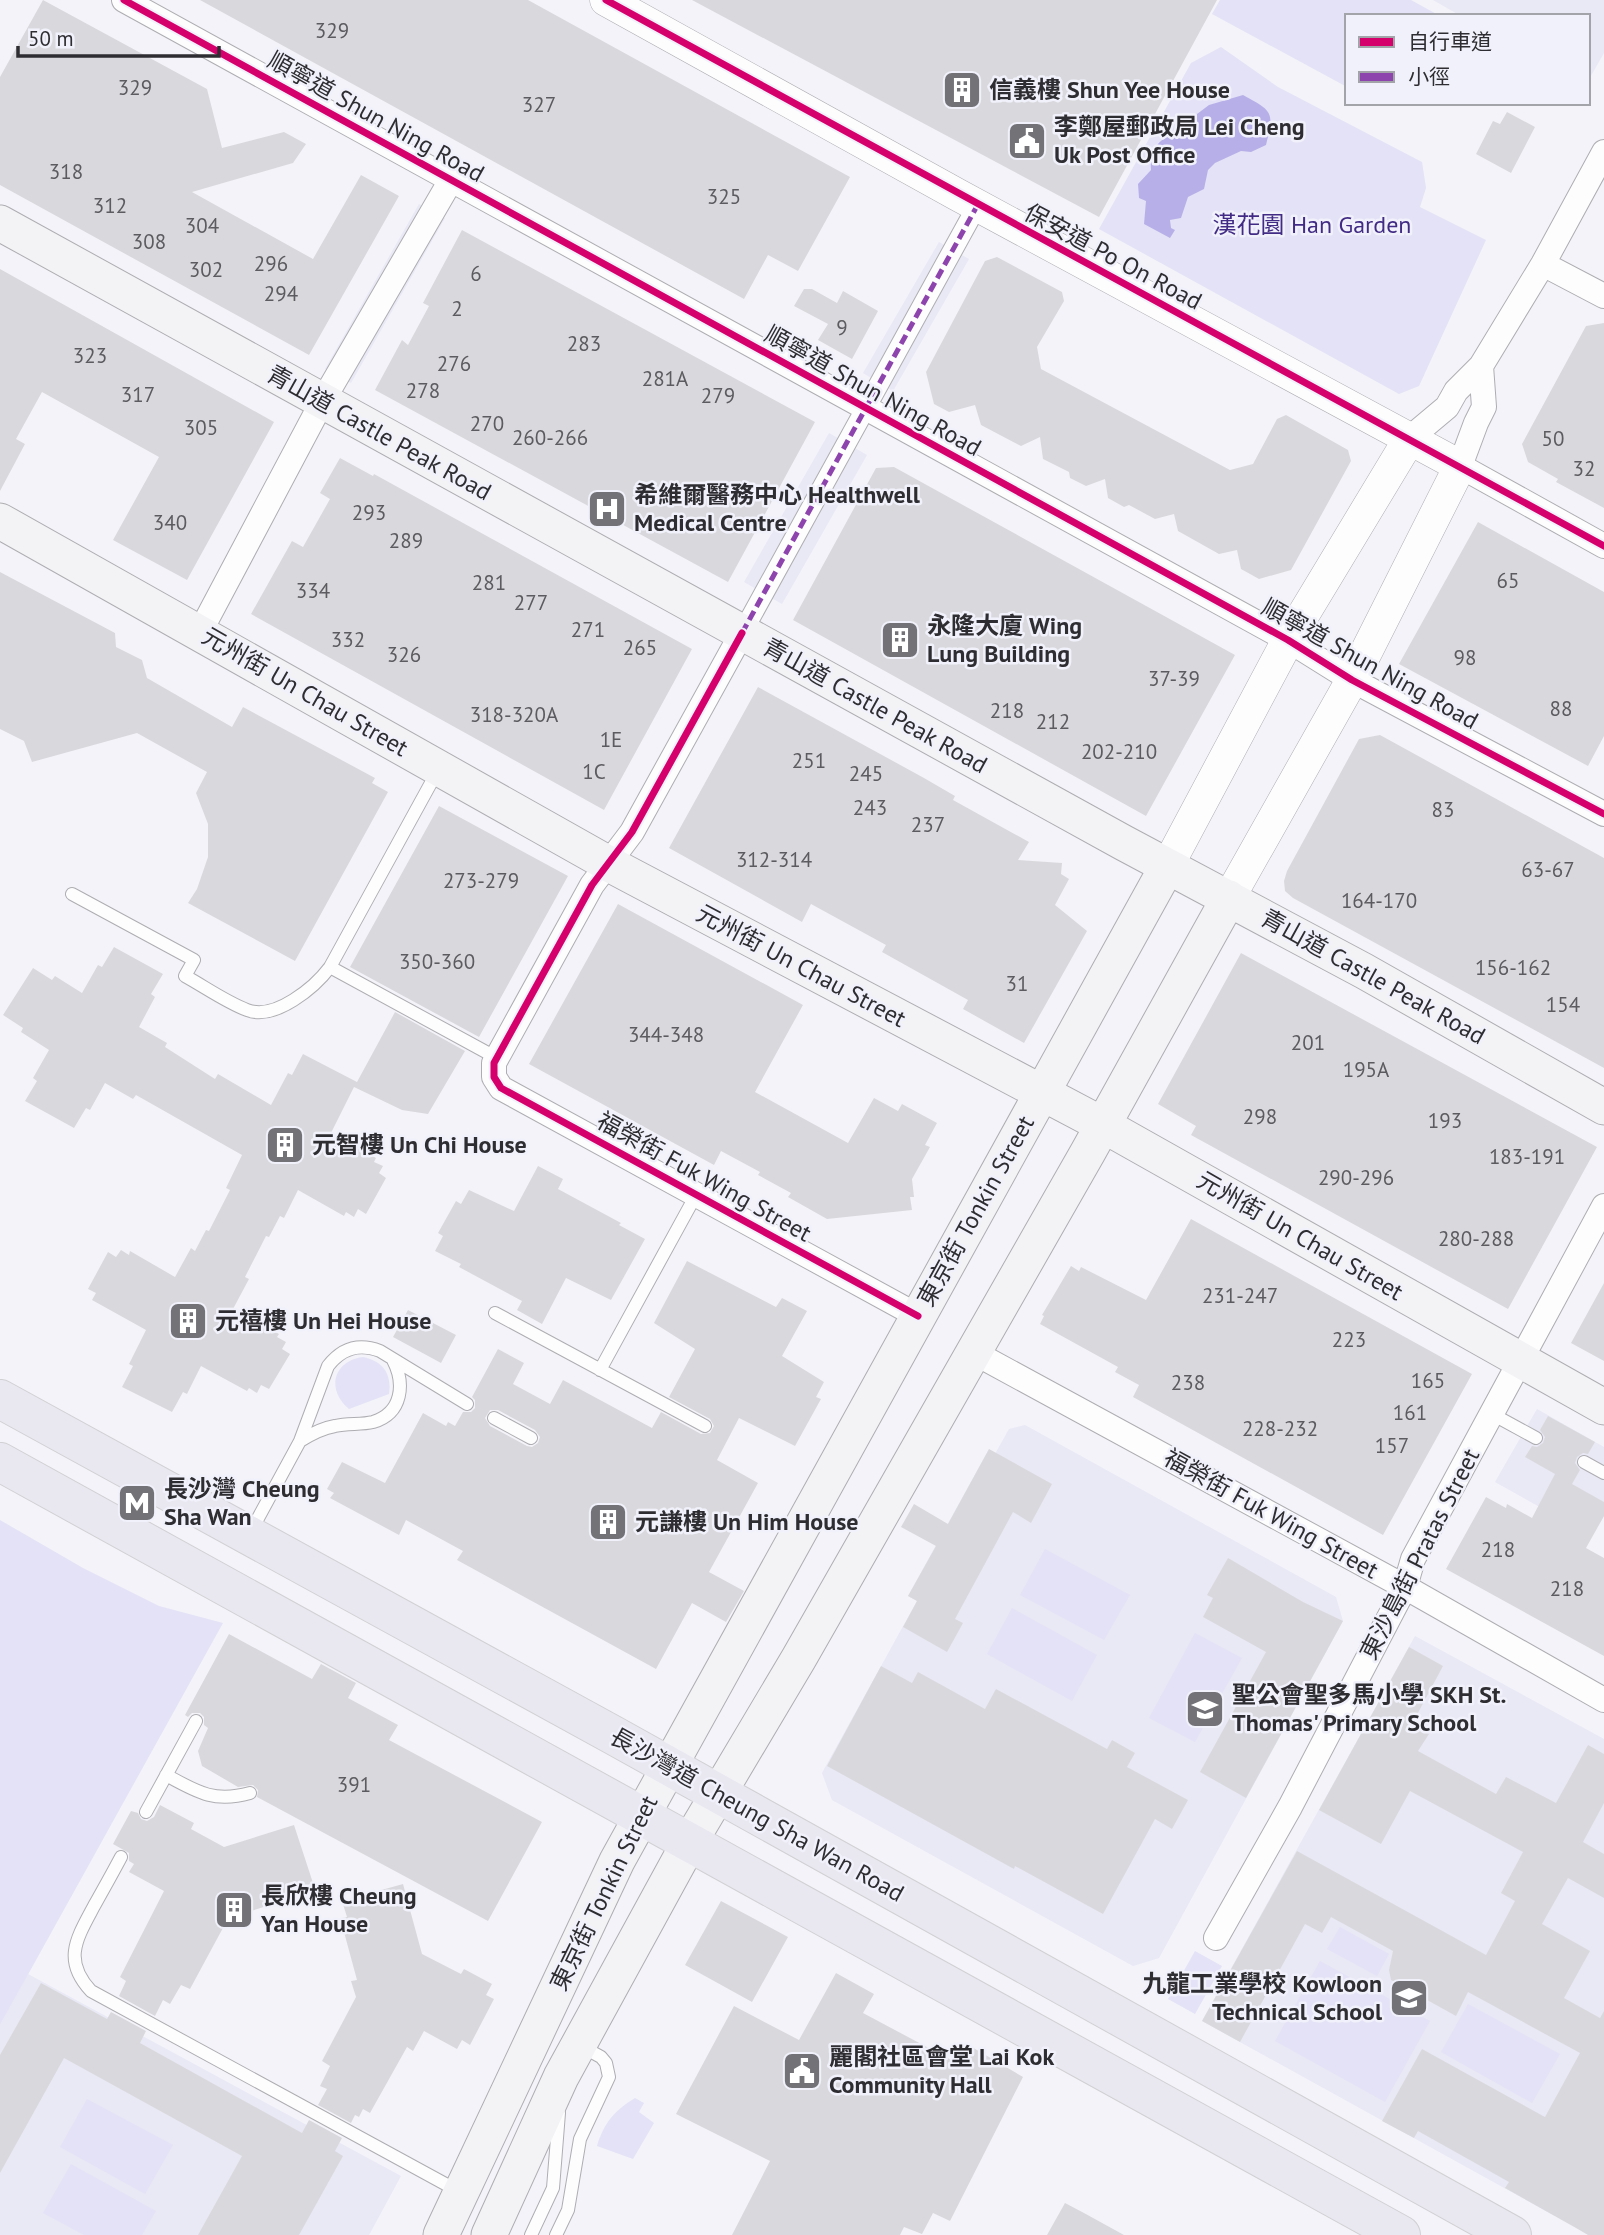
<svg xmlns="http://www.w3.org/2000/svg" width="1604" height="2235" viewBox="0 0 1604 2235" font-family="'PT Sans','Noto Sans TC',sans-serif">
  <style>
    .built { fill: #e9e8f5 }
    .green { fill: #e4e2f6 }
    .water { fill: #b7b0e8 }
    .building { fill: #d9d9dd; fill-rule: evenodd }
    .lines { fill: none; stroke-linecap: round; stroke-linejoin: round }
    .service-casing { stroke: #aeaeb2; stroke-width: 14 }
    .pedestrian-casing { stroke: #aeaeb2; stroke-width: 21 }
    .minor-casing { stroke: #aeaeb2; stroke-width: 26 }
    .tertiary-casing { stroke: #aeaeb2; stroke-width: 33 }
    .secondary-casing { stroke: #aeaeb2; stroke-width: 37 }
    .primary-casing { stroke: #d1d1d3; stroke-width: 40 }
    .service { stroke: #fdfdfe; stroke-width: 12 }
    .pedestrian { stroke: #fdfdfe; stroke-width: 19 }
    .minor { stroke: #fdfdfe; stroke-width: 24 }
    .tertiary { stroke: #fdfdfe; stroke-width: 32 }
    .secondary { stroke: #f3f3f6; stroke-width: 35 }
    .primary { stroke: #e9e7f0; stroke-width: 38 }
    .quiet { stroke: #8e44ad; stroke-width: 5; stroke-dasharray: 10 5; stroke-linecap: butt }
    .cycleway-casing { stroke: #f1f1fb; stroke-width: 11 }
    .cycleway { stroke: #d6006c; stroke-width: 7 }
    .labels { text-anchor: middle; stroke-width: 5; stroke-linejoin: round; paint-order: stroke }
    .number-label { font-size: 21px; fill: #5c5b5f }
    .poi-label { font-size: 24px; font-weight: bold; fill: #2e2d31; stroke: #f1f1fb; text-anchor: start }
    .street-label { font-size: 24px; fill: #2e2d31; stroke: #f1f1fb }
    .park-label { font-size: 24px; fill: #412b84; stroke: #f1f1fb }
  </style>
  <rect width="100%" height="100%" fill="#f3f3f9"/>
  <path class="built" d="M1433,0H1604V53L1588,81V16H1461Z
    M419,204L445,218L351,383L325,369Z
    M939,242L969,259L893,391L863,373Z
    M829,433L867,455L782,604L744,582Z
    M1537,1409L1604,1447V1516L1592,1536L1495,1482Z
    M1025,1425L1336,1597L1343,1621L1159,1958L1133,1966L832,1800L822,1773L917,1601L908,1596L989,1449L995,1454L1009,1429Z
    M1415,1636L1604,1739V2129L1555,2216L1202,2021Z
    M28,1974L401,2176L369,2235H0V2025Z"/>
  <path class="green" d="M1220,0H1411L1440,16H1347V87L1212,14Z
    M1221,47L1278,87L1422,162L1426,188L1420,207L1486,240L1419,386L1399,394L1099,229L1191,63Z
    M363,1357C383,1361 392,1374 389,1394L349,1409C326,1390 333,1361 363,1357Z
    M0,1520L83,1568L159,1606L223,1623L0,2025Z
    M1045,1549L1130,1595L1104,1640L1020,1595Z
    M1012,1608L1097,1655L1072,1701L987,1654Z
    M1195,1633L1242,1658L1195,1742L1149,1718Z
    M1340,1927L1389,1954L1377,1976L1327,1949Z
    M1195,1951L1222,1966L1195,2014L1168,1999Z
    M1320,1961L1430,2021L1385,2102L1275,2041Z
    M1468,2004L1560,2054L1532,2103L1441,2052Z
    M635,2098L644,2103L639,2112L654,2123L633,2159L597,2146C604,2123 614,2111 635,2098Z
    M87,2099L173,2145L145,2194L60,2147Z
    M71,2164L156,2211L142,2235H84L43,2213Z"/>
  <path class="water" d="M1243,95C1272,111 1275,111 1266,145L1251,152L1241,151L1215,163L1208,170L1204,189L1188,197L1181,218L1170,220L1171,228L1175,230L1170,238L1144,224L1146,201L1139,198L1138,184L1151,170C1149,148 1162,133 1185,133L1197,114L1209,105Z"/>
  <path class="building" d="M43,0L207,89L222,148L284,132L306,144L293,163L192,192L313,259L361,175L399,196L309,355L0,185V77Z
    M200,0H528L850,177L798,271L768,255L744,299Z
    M692,0H1217L1099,217Z
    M1507,112L1535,127L1511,173L1476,154L1493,121L1500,124Z
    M462,230L815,422L728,582L375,390L402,340L408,345L429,306L423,303Z
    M997,257L1062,292L1064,301L1037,347L1041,369L1230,470L1253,464L1277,419L1286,415L1348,450L1351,461L1291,570L1259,579L1241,569L1237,550L1219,554L1178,531L1174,514L1155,519L1129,505L1124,507L1108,498L1105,479L1086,486L1070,478L1069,472L1043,459L1040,437L1021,446L981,425L975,405L949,412L934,404L926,372L985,261Z
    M0,269L274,422L187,580L113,540L159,457L42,392L16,439L25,444L0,491Z
    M804,289H812L837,303L843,291L878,311L852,359L818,340L828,324L794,306Z
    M1604,323V508L1556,482L1558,479L1528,462L1522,444L1586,326Z
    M340,458L373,476L374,474L692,649L604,810L251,614L292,541L303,547L330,499L320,493Z
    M894,467L1235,655L1146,816L793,620L876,468Z
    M1478,522L1604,592V736L1588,766L1399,664Z
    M0,572L115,633L116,647L142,660L147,678L232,727L243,707L375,778L372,783L388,792L295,961L188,903L197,889L208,857V824L196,793L207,772L137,733L32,762L24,741L0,729Z
    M758,687L924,778L955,796L953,800L1029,842L1018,860L1062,863L1061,874L1069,879L1055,905L1087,931L1024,1043L963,1009L968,1000L882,952L886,945L811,904L802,922L669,848Z
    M1380,735L1604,858V1068L1293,898L1285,891L1284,881L1287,871L1359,739Z
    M439,806L568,876L479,1037L350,967Z
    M618,904L803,1005L755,1092L848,1143L874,1098L898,1111L902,1104L937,1123L925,1145L930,1147L912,1179L914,1197H910L912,1210L827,1219L788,1197L791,1193L758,1175L760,1172L721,1151L714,1165L529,1064Z
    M114,947L163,974L151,994L155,997L139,1027L167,1043L165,1047L215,1079L218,1074L271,1105L288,1073L292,1075L303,1054L357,1082L395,1012L465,1051L428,1114L402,1110L354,1087L331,1133L376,1158L374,1162L383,1166L379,1173L386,1178L366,1214L358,1209L354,1217L346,1212L344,1216L298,1190L284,1218L280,1216L269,1237L266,1236L245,1277L249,1279L233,1309L279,1334L277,1337L286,1342L282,1349L290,1354L269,1389L261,1385L257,1393L249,1388L247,1391L201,1366L187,1394L183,1392L172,1412L122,1387L133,1366L129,1364L146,1330L92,1300L96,1293L88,1289L108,1252L116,1257L121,1250L129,1255L130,1251L175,1277L191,1248L195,1251L206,1230L209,1231L230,1190L226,1188L242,1155L136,1095L133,1099L105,1083L90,1110L86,1108L74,1128L25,1101L37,1081L33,1078L49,1050L21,1032L23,1028L3,1015L33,968L52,980L55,976L82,993L98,965L102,967Z
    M1241,953L1597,1147L1508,1309L1191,1135L1196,1126L1158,1104Z
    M538,1166L563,1179L558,1189L621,1223L619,1225L645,1239L611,1300L566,1278L542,1324L517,1310L522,1301L459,1267L461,1264L435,1251L443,1236L438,1233L456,1201L461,1204L469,1190L514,1211Z
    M1191,1219L1472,1374L1383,1535L1133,1397L1139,1385L1115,1372L1118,1367L1040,1324L1044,1316L1042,1315L1071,1266L1079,1271L1081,1267L1146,1300Z
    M687,1261L776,1307L782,1298L807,1311L782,1356L824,1382L816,1397L821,1399L795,1446L739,1418L717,1460L758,1483L709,1572L744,1591L726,1622L692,1603L656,1669L457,1560L463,1551L406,1520L399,1535L330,1498L334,1493L327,1489L342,1462L385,1483L423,1413L446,1426L448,1422L455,1426L463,1412H471L475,1408V1400L472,1397L498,1349L524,1363L513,1384L550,1404L563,1380L652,1428L661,1412L701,1434L710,1433L714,1426L710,1419L669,1397L695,1349L654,1323ZM490,1410H498L535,1430L540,1437L538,1443L532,1447L527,1446L490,1426L485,1418Z
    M1604,1283V1361L1571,1343Z
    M408,1310L456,1335L441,1363L393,1337Z
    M1548,1416L1595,1442L1588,1454L1583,1453L1577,1457L1575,1463L1580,1470L1572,1484L1604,1502V1516L1586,1548L1604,1558V1656L1446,1569L1486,1497L1506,1508L1507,1504L1532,1518L1555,1474L1525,1457L1532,1446L1537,1447L1543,1443L1545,1437L1540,1430Z
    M989,1449L1052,1484L1031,1523L1013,1512L955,1619L963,1623L947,1652L903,1627L917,1601L908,1596L936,1546L901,1527L914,1504L948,1524Z
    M1228,1558L1303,1602L1343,1621L1246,1798L1200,1772L1266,1652L1203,1617L1213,1598L1207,1595Z
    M229,1634L312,1679L321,1664L356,1683L348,1698L398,1725L389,1740L542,1822L488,1921L257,1797L258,1790L253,1785L238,1787L202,1766L198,1751L208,1728L204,1725V1717L200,1713H192L188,1717L185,1715Z
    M1409,1647L1443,1666L1412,1724L1429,1734L1418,1751L1496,1794L1506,1777L1556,1803L1588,1745L1604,1754V1803L1583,1842L1604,1854V1898L1568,1878L1542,1924L1590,1951L1564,1998L1600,2018L1604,2011V2235H1588L1576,2228L1505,2188L1509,2182L1418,2131L1414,2138L1382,2121L1422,2049L1545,2117L1580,2053L1468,1992L1456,2016L1391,1980L1389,1970L1393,1951L1331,1917L1322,1933L1305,1924L1240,2042L1202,2021L1297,1851L1486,1955L1515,1901L1501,1893L1523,1852L1410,1791L1381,1844L1319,1810Z
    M881,1666L912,1683L918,1672L985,1709L996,1689L1107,1749L1112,1740L1135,1753L1127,1767L1188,1800L1172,1829L1155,1819L1103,1914L1015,1866L1014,1869L827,1766Z
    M160,1805L194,1823L191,1829L224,1847L294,1825L313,1883L297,1889L298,1893L285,1897L286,1900L238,1915L240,1921L224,1926L190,1989L181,1985L170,2004L163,2000L155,2016L119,1996L126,1981L120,1977L164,1891L129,1872L134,1864L129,1861V1853L113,1844L131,1811L138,1813L141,1819L147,1821L154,1817Z
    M403,1884L422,1954L461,1974L464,1969L492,1984L486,1995L494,1999L470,2045L462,2040L457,2049L424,2031L413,2051L407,2047L370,2113L363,2109L359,2117L355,2115L351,2123L318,2105L327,2089L320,2086L330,2066L322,2061L356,1997L351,1981L357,1980L344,1932L347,1931L343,1918L347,1917L342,1901Z
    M721,1901L788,1937L752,2002L685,1965Z
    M836,1973L874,1994L863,2013L955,2062L965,2043L1023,2077L950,2221L933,2213L922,2234L904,2227L900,2235H732L770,2161L676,2114L734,2006L799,2040Z
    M41,1983L107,2019L111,2012L146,2031L140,2043L302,2133L309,2120L342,2138L335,2151L343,2156L299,2235H198L242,2156L64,2058L0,2173V2055Z
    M1065,2203L1084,2213L1124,2235H1047Z"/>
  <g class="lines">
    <g class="service-casing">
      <path id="service" d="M72,894L194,960L185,976C205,987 226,1002 247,1010C275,1021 315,987 330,967L437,772
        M330,967L497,1058
        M495,1313L705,1426
        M600,1370L696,1195
        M1492,1414L1536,1438
        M494,1418L531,1438
        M300,1441C311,1434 323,1428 335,1426C348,1423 361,1425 373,1422C403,1413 405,1383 393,1360
        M1584,1462L1604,1473
        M250,1533L300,1441L328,1366C342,1348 359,1343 380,1351L467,1404
        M166,1775C197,1792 214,1803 250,1793
        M146,1812L196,1721
        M121,1857C112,1874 103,1890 94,1906C77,1938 62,1960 91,1991L460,2192
        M531,2235L553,2188L559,2113
        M556,2235L568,2210L580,2139L609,2077L606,2063L601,2057L579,2045"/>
    </g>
    <g class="pedestrian-casing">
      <path id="pedestrian" d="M742,633L977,206"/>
    </g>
    <g class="minor-casing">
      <path id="minor" d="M124,0L1288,640L1352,680L1604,814
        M1543,264L1604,296
        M1481,366L1484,407L1476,423L1460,466L1604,546
        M1410,438L1447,407L1456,391L1481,366L1543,264L1604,152
        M200,632L322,402L451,180
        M742,633L632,832L592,885L494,1063V1077L501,1088L918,1316
        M973,1352L1405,1587L1604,1700
        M1216,1938L1290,1807L1405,1587L1413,1559L1604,1206"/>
    </g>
    <g class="tertiary-casing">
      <path id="tertiary" d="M606,0L958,195L1460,466L1352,680L1229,898
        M1167,867L1288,640L1410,438"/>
    </g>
    <g class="secondary-casing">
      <path id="secondary" d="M0,223L1124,843L1364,971L1604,1107
        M0,521L609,864L1103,1125L1604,1407
        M441,2235L617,1861L1167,867
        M489,2235L561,2077L689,1843L799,1658L1088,1152L1229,898"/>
    </g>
    <g class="primary-casing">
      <path id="primary" d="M0,1399L613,1735L1512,2235
        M0,1462L1401,2235"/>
    </g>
    <use href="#service" class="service"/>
    <use href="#pedestrian" class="pedestrian"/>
    <use href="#minor" class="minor"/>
    <use href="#tertiary" class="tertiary"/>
    <use href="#secondary" class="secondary"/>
    <use href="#primary" class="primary"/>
    <path class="quiet" d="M742,633L977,206"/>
    <g class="cycleway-casing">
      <path id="cycleway" d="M124,0L1288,640L1352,680L1604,814
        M606,0C937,184 1272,363 1604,546
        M742,633L632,832L592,885L494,1063V1077L501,1088L918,1316"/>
    </g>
    <use href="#cycleway" class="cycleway"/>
  </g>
  <defs>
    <g id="building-square" transform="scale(2.0125)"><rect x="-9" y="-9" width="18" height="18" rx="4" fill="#737277" stroke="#f1f1fb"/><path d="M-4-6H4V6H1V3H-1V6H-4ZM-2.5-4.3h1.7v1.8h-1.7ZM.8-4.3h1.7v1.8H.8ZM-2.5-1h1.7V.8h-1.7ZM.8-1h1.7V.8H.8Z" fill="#fff"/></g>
    <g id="civic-square" transform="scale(2.0125)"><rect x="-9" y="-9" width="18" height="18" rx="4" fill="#737277" stroke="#f1f1fb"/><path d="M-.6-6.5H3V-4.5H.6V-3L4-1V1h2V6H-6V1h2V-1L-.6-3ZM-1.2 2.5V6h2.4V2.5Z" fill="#fff"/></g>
    <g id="hospital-square" transform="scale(2.0125)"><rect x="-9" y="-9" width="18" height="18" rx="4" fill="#737277" stroke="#f1f1fb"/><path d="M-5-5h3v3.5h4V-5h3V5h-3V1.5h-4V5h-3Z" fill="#fff"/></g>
    <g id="metro-square" transform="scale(2.0125)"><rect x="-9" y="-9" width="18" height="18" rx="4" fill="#737277" stroke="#f1f1fb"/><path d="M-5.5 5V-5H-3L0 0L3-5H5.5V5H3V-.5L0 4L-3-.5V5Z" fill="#fff"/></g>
    <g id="school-square" transform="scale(2.0125)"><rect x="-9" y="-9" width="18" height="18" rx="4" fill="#737277" stroke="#f1f1fb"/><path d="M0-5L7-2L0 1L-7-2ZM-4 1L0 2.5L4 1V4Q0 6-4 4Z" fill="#fff"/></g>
  </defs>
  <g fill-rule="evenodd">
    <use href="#building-square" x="962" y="90"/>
    <use href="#civic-square" x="1027" y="141"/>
    <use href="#hospital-square" x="607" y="509"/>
    <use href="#building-square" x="900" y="640"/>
    <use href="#building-square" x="285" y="1145"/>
    <use href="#building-square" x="188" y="1321"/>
    <use href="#metro-square" x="137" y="1503"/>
    <use href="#building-square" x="608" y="1522"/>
    <use href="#school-square" x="1205" y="1709"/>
    <use href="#building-square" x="234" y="1910"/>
    <use href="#school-square" x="1409" y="1998"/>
    <use href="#civic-square" x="802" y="2071"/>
  </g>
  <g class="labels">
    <g class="number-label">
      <text x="332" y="38">329</text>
      <text x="135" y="95">329</text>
      <text x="539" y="112">327</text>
      <text x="66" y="179">318</text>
      <text x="724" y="204">325</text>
      <text x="110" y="213">312</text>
      <text x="202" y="233">304</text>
      <text x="149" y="249">308</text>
      <text x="271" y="271">296</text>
      <text x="206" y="277">302</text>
      <text x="476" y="281">6</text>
      <text x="281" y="301">294</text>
      <text x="457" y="316">2</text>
      <text x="842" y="335">9</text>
      <text x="584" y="351">283</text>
      <text x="90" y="363">323</text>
      <text x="454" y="371">276</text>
      <text x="665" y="386">281A</text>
      <text x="423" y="398">278</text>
      <text x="138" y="402">317</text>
      <text x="718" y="403">279</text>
      <text x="487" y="431">270</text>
      <text x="201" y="435">305</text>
      <text x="550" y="445">260-266</text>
      <text x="1553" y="446">50</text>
      <text x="1584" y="476">32</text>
      <text x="369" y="520">293</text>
      <text x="170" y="530">340</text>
      <text x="406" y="548">289</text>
      <text x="1508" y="588">65</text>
      <text x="489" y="590">281</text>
      <text x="313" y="598">334</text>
      <text x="531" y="610">277</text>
      <text x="588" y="637">271</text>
      <text x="348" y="647">332</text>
      <text x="640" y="655">265</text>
      <text x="404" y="662">326</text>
      <text x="1465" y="665">98</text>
      <text x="1174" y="686">37-39</text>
      <text x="1561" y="716">88</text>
      <text x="1007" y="718">218</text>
      <text x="514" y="722">318-320A</text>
      <text x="1053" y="729">212</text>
      <text x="611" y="747">1E</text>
      <text x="1119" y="759">202-210</text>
      <text x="809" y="768">251</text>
      <text x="594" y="779">1C</text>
      <text x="866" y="781">245</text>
      <text x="870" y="815">243</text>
      <text x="1443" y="817">83</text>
      <text x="928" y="832">237</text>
      <text x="774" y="867">312-314</text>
      <text x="1548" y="877">63-67</text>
      <text x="481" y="888">273-279</text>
      <text x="1379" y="908">164-170</text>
      <text x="437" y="969">350-360</text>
      <text x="1513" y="975">156-162</text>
      <text x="1017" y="991">31</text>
      <text x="1563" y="1012">154</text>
      <text x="666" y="1042">344-348</text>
      <text x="1308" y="1050">201</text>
      <text x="1366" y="1077">195A</text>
      <text x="1260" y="1124">298</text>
      <text x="1445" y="1128">193</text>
      <text x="1527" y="1164">183-191</text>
      <text x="1356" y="1185">290-296</text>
      <text x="1476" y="1246">280-288</text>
      <text x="1240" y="1303">231-247</text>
      <text x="1349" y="1347">223</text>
      <text x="1428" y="1388">165</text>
      <text x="1188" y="1390">238</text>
      <text x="1410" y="1420">161</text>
      <text x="1280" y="1436">228-232</text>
      <text x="1392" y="1453">157</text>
      <text x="1498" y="1557">218</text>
      <text x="1567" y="1596">218</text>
      <text x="354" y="1792">391</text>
    </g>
    <g class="poi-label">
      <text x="989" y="98">信義樓 Shun Yee House</text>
      <text x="1054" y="135">李鄭屋郵政局 Lei Cheng<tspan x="1054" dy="28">Uk Post Office</tspan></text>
      <text x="634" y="503">希維爾醫務中心 Healthwell<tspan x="634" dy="28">Medical Centre</tspan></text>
      <text x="927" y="634">永隆大廈 Wing<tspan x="927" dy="28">Lung Building</tspan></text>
      <text x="312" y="1153">元智樓 Un Chi House</text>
      <text x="215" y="1329">元禧樓 Un Hei House</text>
      <text x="164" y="1497">長沙灣 Cheung<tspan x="164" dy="28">Sha Wan</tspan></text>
      <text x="635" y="1530">元謙樓 Un Him House</text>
      <text x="1232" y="1703">聖公會聖多馬小學 SKH St.<tspan x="1232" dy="28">Thomas' Primary School</tspan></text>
      <text x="261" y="1904">長欣樓 Cheung<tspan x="261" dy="28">Yan House</tspan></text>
      <text x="1382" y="1992" text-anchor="end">九龍工業學校 Kowloon<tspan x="1382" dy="28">Technical School</tspan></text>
      <text x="829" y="2065">麗閣社區會堂 Lai Kok<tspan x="829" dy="28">Community Hall</tspan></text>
    </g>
    <g class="street-label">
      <text transform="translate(376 117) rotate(29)" y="8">順寧道 Shun Ning Road</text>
      <text transform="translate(1113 257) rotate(28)" y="8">保安道 Po On Road</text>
      <text transform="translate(873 391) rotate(29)" y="8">順寧道 Shun Ning Road</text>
      <text transform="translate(379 433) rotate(29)" y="8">青山道 Castle Peak Road</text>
      <text transform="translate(1370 664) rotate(29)" y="8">順寧道 Shun Ning Road</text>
      <text transform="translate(305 692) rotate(30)" y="8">元州街 Un Chau Street</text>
      <text transform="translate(875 706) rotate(29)" y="8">青山道 Castle Peak Road</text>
      <text transform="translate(801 966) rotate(28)" y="8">元州街 Un Chau Street</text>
      <text transform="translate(1373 977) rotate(29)" y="8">青山道 Castle Peak Road</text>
      <text transform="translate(704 1177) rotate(29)" y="8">福榮街 Fuk Wing Street</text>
      <text transform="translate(976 1211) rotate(-61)" y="8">東京街 Tonkin Street</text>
      <text transform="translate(1300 1236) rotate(30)" y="8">元州街 Un Chau Street</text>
      <text transform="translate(1271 1514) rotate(29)" y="8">福榮街 Fuk Wing Street</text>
      <text transform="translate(1420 1554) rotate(-63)" y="8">東沙島街 Pratas Street</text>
      <text transform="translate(757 1815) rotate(29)" y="8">長沙灣道 Cheung Sha Wan Road</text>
      <text transform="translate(604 1893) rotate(-64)" y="8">東京街 Tonkin Street</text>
    </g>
    <g class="park-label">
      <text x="1312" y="233">漢花園 Han Garden</text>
    </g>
  </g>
  <rect x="1345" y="14" width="245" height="91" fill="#f1f1fb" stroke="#a3a3aa" stroke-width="2"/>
  <rect x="1359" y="37" width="35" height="10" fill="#d6006c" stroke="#a3a3aa" stroke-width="2"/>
  <text x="1408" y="49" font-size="21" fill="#2e2d31">自行車道</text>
  <rect x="1359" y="72" width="35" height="10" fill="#8e44ad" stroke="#a3a3aa" stroke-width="2"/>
  <text x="1408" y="84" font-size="21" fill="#2e2d31">小徑</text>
  <path d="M18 46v10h201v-10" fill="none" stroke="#2e2d31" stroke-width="3.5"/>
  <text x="28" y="46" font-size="21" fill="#2e2d31" stroke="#f1f1fb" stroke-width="5" paint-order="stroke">50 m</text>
</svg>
